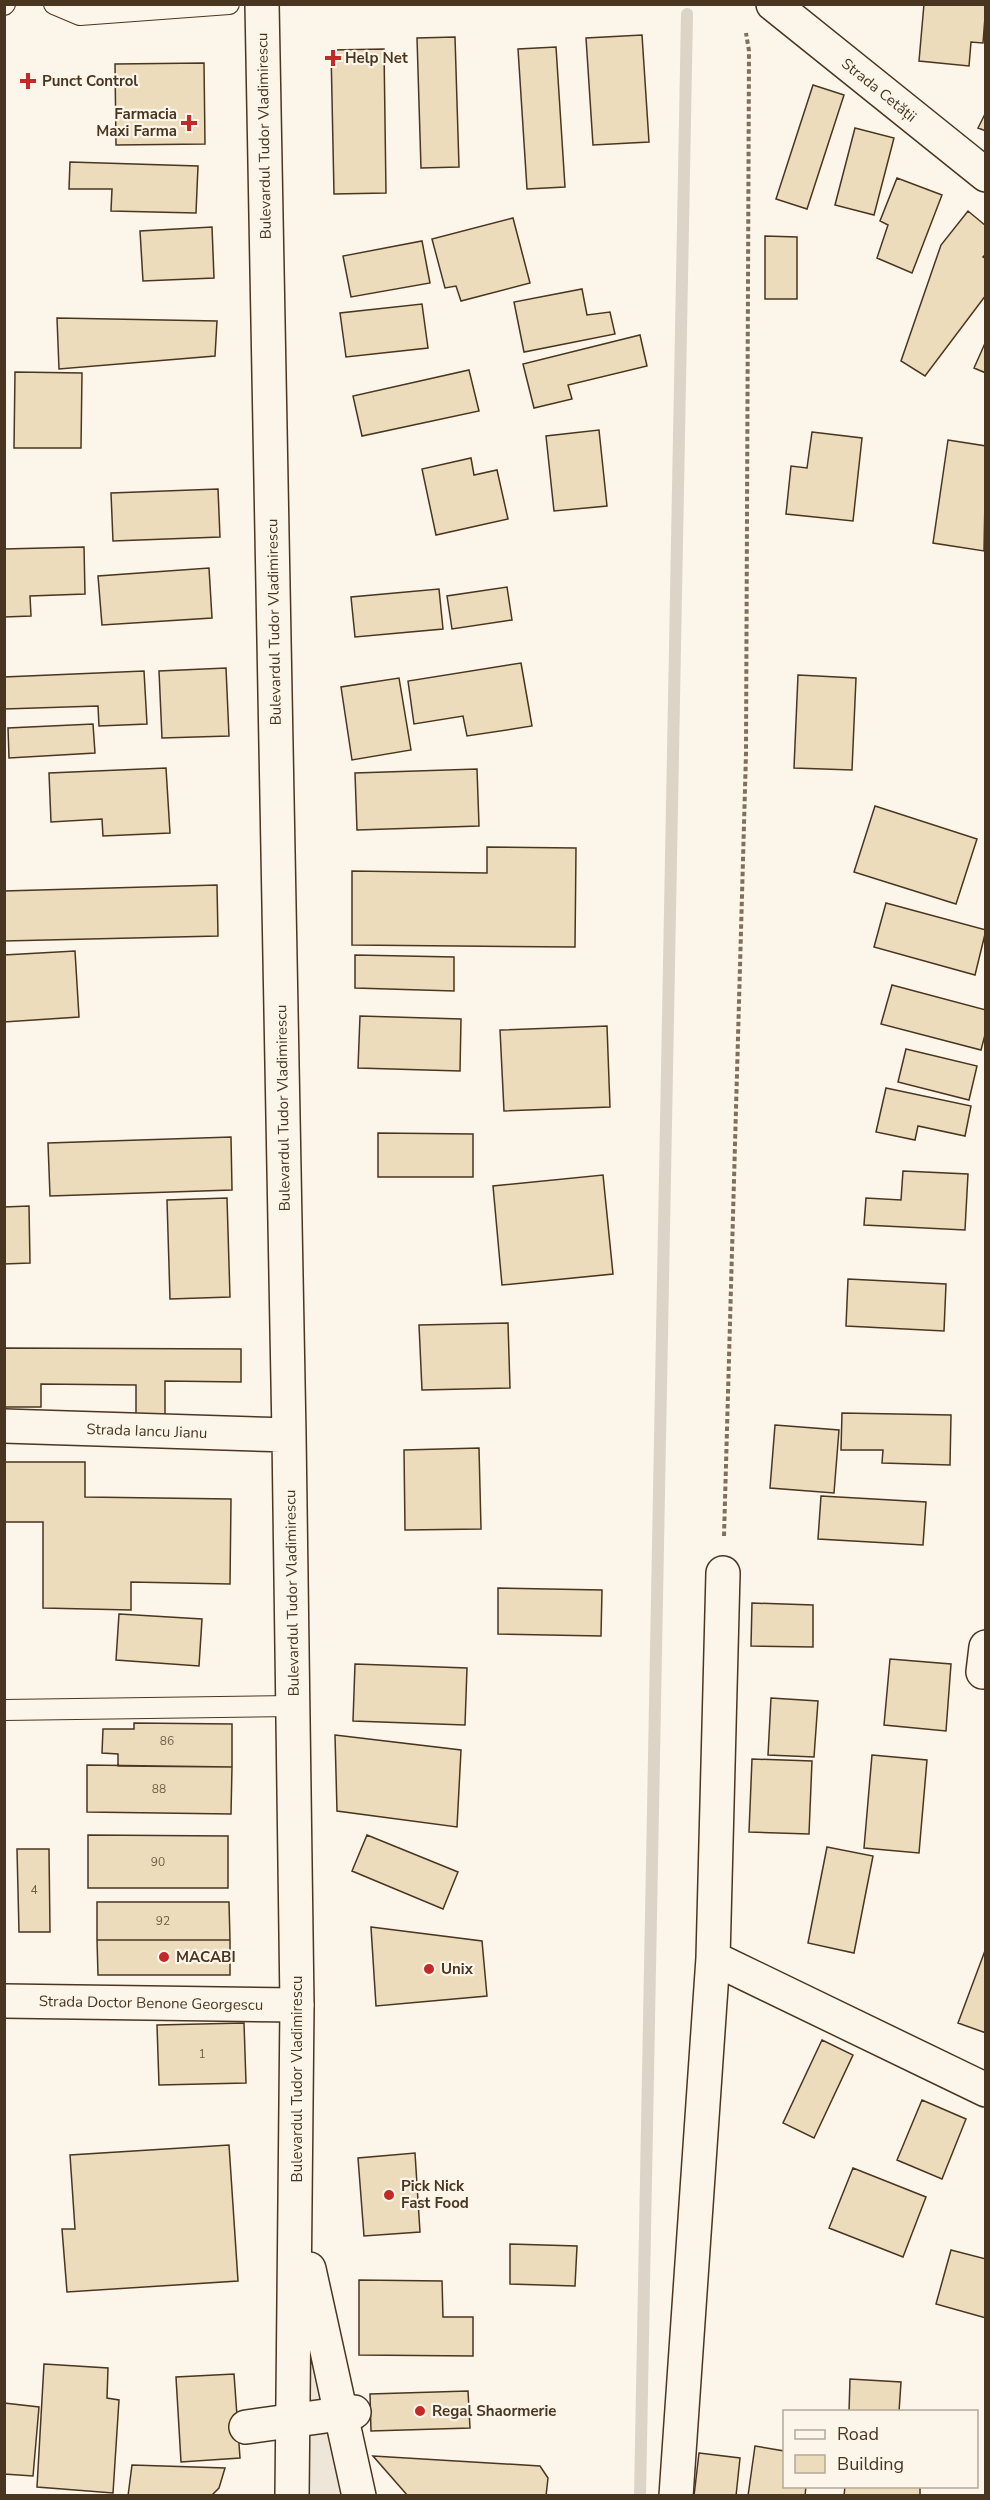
<svg xmlns="http://www.w3.org/2000/svg" width="990" height="2500" viewBox="0 0 990 2500" font-family="'Nunito Sans',sans-serif">
  <style>
    .green { fill: #ede6d9; stroke: #887966; stroke-width: 1.5 }
    .lines { fill: none; stroke-linecap: round; stroke-linejoin: round }
    .stream { stroke: #dcd4c6; stroke-width: 12 }
    .building { fill: #ecdcbc; stroke: #4a3520; stroke-width: 1.5 }
    .lane-casing { stroke: #4a3520; stroke-width: 22 }
    .street-casing { stroke: #4a3520; stroke-width: 36 }
    .secondary-casing { stroke: #4a3520; stroke-width: 36 }
    .path { stroke: #7f6f5c; stroke-width: 4; stroke-dasharray: 4.5 3; stroke-linecap: butt }
    .lane { stroke: #fbf6e9; stroke-width: 20 }
    .street { stroke: #fbf6e9; stroke-width: 33 }
    .secondary { stroke: #fbf6e9; stroke-width: 33 }
    .poi-dot { fill: #c62828; stroke: #fbf6e9; stroke-width: 2 }
    .labels { text-anchor: middle; stroke-width: 4.5; stroke-linejoin: round; paint-order: stroke }
    .number-label { font-size: 12px; fill: #725f47 }
    .poi-label { font-size: 15px; font-weight: bold; fill: #4a3520; stroke: #fbf6e9; text-anchor: start }
    .street-label { font-size: 15px; fill: #4a3520; stroke: #fbf6e9 }
  </style>
  <rect width="100%" height="100%" fill="#fbf6e9"/>
  <path class="green" d="M303,2280L346,2495H305Z"/>
  <g class="lines">
    <path class="stream" d="M640,2496L687,14"/>
  </g>
  <path class="building" d="M924,4H986L983,43L971,42L969,66L919,61Z
    M642,35L649,142L593,145L586,38Z
    M455,37L459,167L421,168L417,38Z
    M556,47L565,187L527,189L518,49Z
    M384,49L386,193L334,194L331,50Z
    M204,63L205,144L116,145L115,64Z
    M813,85L844,95L807,209L776,199Z
    M986,112V131L978,128Z
    M855,128L894,138L874,215L835,205Z
    M70,162L198,166L196,213L111,211L112,189H69Z
    M897,178L942,195L912,273L877,258L888,225L880,221Z
    M968,211L986,226V254L983,257L986,259V295L925,376L901,361L941,245Z
    M513,218L530,283L461,301L456,286L445,288L432,239Z
    M212,227L214,278L143,281L140,231Z
    M765,236L797,237V299H765Z
    M422,241L430,283L351,297L343,256Z
    M582,289L587,315L610,312L615,334L524,352L514,302Z
    M422,304L428,348L346,357L340,313Z
    M57,318L217,321L215,356L59,369Z
    M640,335L647,366L568,385L572,399L534,408L523,364Z
    M986,341V373L974,368Z
    M469,370L479,411L362,436L353,396Z
    M15,372L82,373L81,448H14Z
    M599,430L607,506L554,511L546,436Z
    M812,432L862,438L853,521L786,514L791,466L807,468Z
    M948,440L986,446L984,551L933,543Z
    M471,458L474,475L497,470L508,519L436,535L422,469Z
    M218,489L220,537L113,541L111,493Z
    M84,547L85,594L30,596L31,616L4,617V549Z
    M209,568L212,618L102,625L98,576Z
    M507,587L512,620L452,629L447,596Z
    M439,589L443,629L355,637L351,597Z
    M521,663L532,726L467,736L463,716L414,724L408,681Z
    M226,668L229,736L162,738L159,671Z
    M144,671L147,724L99,726L98,706L4,709V677Z
    M798,675L856,678L852,770L794,768Z
    M399,678L411,750L352,760L341,687Z
    M93,724L95,753L9,758L8,728Z
    M166,768L170,833L103,836L102,819L51,822L49,773Z
    M477,769L479,826L357,830L355,773Z
    M875,806L977,839L956,904L854,872Z
    M487,847L576,848L575,947L352,945V871L487,873Z
    M217,885L218,936L4,941V891Z
    M886,903L986,930L975,975L874,947Z
    M75,951L79,1017L4,1022V955Z
    M355,955L454,957V991L355,988Z
    M892,985L986,1010V1031L981,1050L881,1024Z
    M360,1016L461,1019L460,1071L358,1068Z
    M607,1026L610,1107L504,1111L500,1030Z
    M906,1049L977,1066L969,1100L898,1082Z
    M886,1088L971,1106L965,1136L918,1126L915,1140L876,1132Z
    M378,1133L473,1134V1177H378Z
    M231,1137L232,1190L50,1196L48,1143Z
    M903,1171L968,1174L965,1230L864,1225L866,1198L901,1200Z
    M603,1175L613,1274L502,1285L493,1186Z
    M227,1198L230,1297L170,1299L167,1200Z
    M29,1206L30,1263L4,1264V1207Z
    M848,1279L946,1284L944,1331L846,1326Z
    M508,1323L510,1388L422,1390L419,1325Z
    M4,1348L241,1349V1382L165,1381V1415H136V1385L41,1384V1407H4Z
    M842,1413L951,1415L950,1465L882,1463L883,1450H841Z
    M775,1425L839,1430L834,1493L770,1488Z
    M479,1448L481,1529L405,1530L404,1450Z
    M4,1462H85V1497L231,1499L230,1584L131,1582V1610L43,1608V1522H4Z
    M821,1496L926,1502L923,1545L818,1539Z
    M498,1588L602,1590L601,1636L498,1634Z
    M752,1603L813,1605V1647L751,1646Z
    M119,1614L202,1619L199,1666L116,1660Z
    M890,1659L951,1664L946,1731L884,1725Z
    M355,1664L467,1668L465,1725L353,1721Z
    M771,1698L818,1701L814,1757L768,1755Z
    M134,1723L232,1724V1767L118,1766V1754L102,1753L103,1729H134Z
    M335,1735L461,1750L457,1827L337,1811Z
    M872,1755L927,1760L919,1853L864,1848Z
    M752,1759L812,1761L809,1834L749,1832Z
    M87,1765L232,1767L231,1814L87,1812Z
    M88,1835L228,1836V1888H88Z
    M367,1835L458,1872L443,1909L352,1871Z
    M827,1847L873,1856L854,1953L808,1943Z
    M17,1849H49L50,1932H19Z
    M97,1902H229L230,1940H97Z
    M371,1927L482,1941L487,1996L376,2006Z
    M97,1940H230V1975H98Z
    M986,1948V2033L958,2023Z
    M244,2023L246,2083L159,2085L157,2025Z
    M822,2040L853,2055L814,2138L783,2123Z
    M922,2100L966,2119L942,2179L897,2160Z
    M229,2145L238,2281L67,2292L62,2229H75L70,2155Z
    M415,2153L420,2232L364,2236L358,2158Z
    M853,2168L926,2197L903,2257L829,2228Z
    M510,2244L577,2246L575,2286L510,2284Z
    M951,2250L986,2259V2318L936,2304Z
    M359,2280L442,2281L443,2317H473V2356L359,2355Z
    M44,2364L108,2368L107,2398L119,2400L113,2493L37,2487Z
    M234,2374L240,2458L181,2462L176,2377Z
    M850,2379L901,2382L899,2412H849Z
    M468,2391L470,2428L371,2431L370,2394Z
    M4,2403L39,2407L33,2476L4,2474Z
    M755,2446L784,2451V2486H806L805,2496H748Z
    M699,2453L740,2458L736,2496H694Z
    M373,2456L540,2466L548,2478L546,2496H408Z
    M132,2465L225,2468L219,2488L211,2496H128Z
    M845,2486H920V2496H844Z"/>
  <g class="lines">
    <g class="lane-casing">
      <path id="lane" d="M54,4L80,15L229,4
        M4,5L5,4
        M4,1710L293,1706"/>
    </g>
    <g class="street-casing">
      <path id="street" d="M983,1672L986,1647
        M713,1958L986,2090
        M4,2001L297,2005
        M246,2427L354,2412
        M676,2496L713,1958L723,1573"/>
    </g>
    <g class="secondary-casing">
      <path id="secondary" d="M262,4L289,1435L297,2005L292,2496
        M773,4L986,175
        M4,1426L289,1435
        M309,2269L359,2496"/>
    </g>
    <path class="path" d="M724,1536L746,753L749,51L746,33"/>
    <use href="#lane" class="lane"/>
    <use href="#street" class="street"/>
    <use href="#secondary" class="secondary"/>
  </g>
  <g class="poi-dot">
    <path d="M330 49h6v6h6v6h-6v6h-6v-6h-6v-6h6z"/>
    <path d="M25 72h6v6h6v6h-6v6h-6v-6h-6v-6h6z"/>
    <path d="M186 114h6v6h6v6h-6v6h-6v-6h-6v-6h6z"/>
    <circle cx="164" cy="1957" r="6"/>
    <circle cx="429" cy="1969" r="6"/>
    <circle cx="389" cy="2195" r="6"/>
    <circle cx="420" cy="2411" r="6"/>
  </g>
  <g class="labels">
    <g class="number-label">
      <text x="167" y="1745">86</text>
      <text x="159" y="1793">88</text>
      <text x="158" y="1866">90</text>
      <text x="34" y="1894">4</text>
      <text x="163" y="1925">92</text>
      <text x="202" y="2058">1</text>
    </g>
    <g class="poi-label">
      <text x="345" y="63">Help Net</text>
      <text x="42" y="86">Punct Control</text>
      <text x="177" y="119" text-anchor="end">Farmacia<tspan x="177" dy="17">Maxi Farma</tspan></text>
      <text x="176" y="1962">MACABI</text>
      <text x="441" y="1974">Unix</text>
      <text x="401" y="2191">Pick Nick<tspan x="401" dy="17">Fast Food</tspan></text>
      <text x="432" y="2416">Regal Shaormerie</text>
    </g>
    <g class="street-label">
      <text transform="translate(879 90) rotate(39)" y="5">Strada Cetății</text>
      <text transform="translate(264 136) rotate(-91)" y="5">Bulevardul Tudor Vladimirescu</text>
      <text transform="translate(274 622) rotate(-91)" y="5">Bulevardul Tudor Vladimirescu</text>
      <text transform="translate(283 1108) rotate(-91)" y="5">Bulevardul Tudor Vladimirescu</text>
      <text transform="translate(147 1431) rotate(2)" y="5">Strada Iancu Jianu</text>
      <text transform="translate(292 1593) rotate(-91)" y="5">Bulevardul Tudor Vladimirescu</text>
      <text transform="translate(151 2003) rotate(1)" y="5">Strada Doctor Benone Georgescu</text>
      <text transform="translate(297 2079) rotate(-90)" y="5">Bulevardul Tudor Vladimirescu</text>
    </g>
  </g>
  <rect width="990" height="2500" fill="none" stroke="#4a3520" stroke-width="12"/>
  <rect x="783" y="2410" width="195" height="78" fill="#fbf6e9" stroke="#b4a999" stroke-width="1.5"/>
  <rect x="795" y="2430" width="30" height="9" fill="#fbf6e9" stroke="#b4a999" stroke-width="1.5"/>
  <text x="837" y="2440" font-size="18" fill="#4a3520">Road</text>
  <rect x="795" y="2455" width="30" height="18" fill="#ecdcbc" stroke="#b4a999" stroke-width="1.5"/>
  <text x="837" y="2470" font-size="18" fill="#4a3520">Building</text>
</svg>
